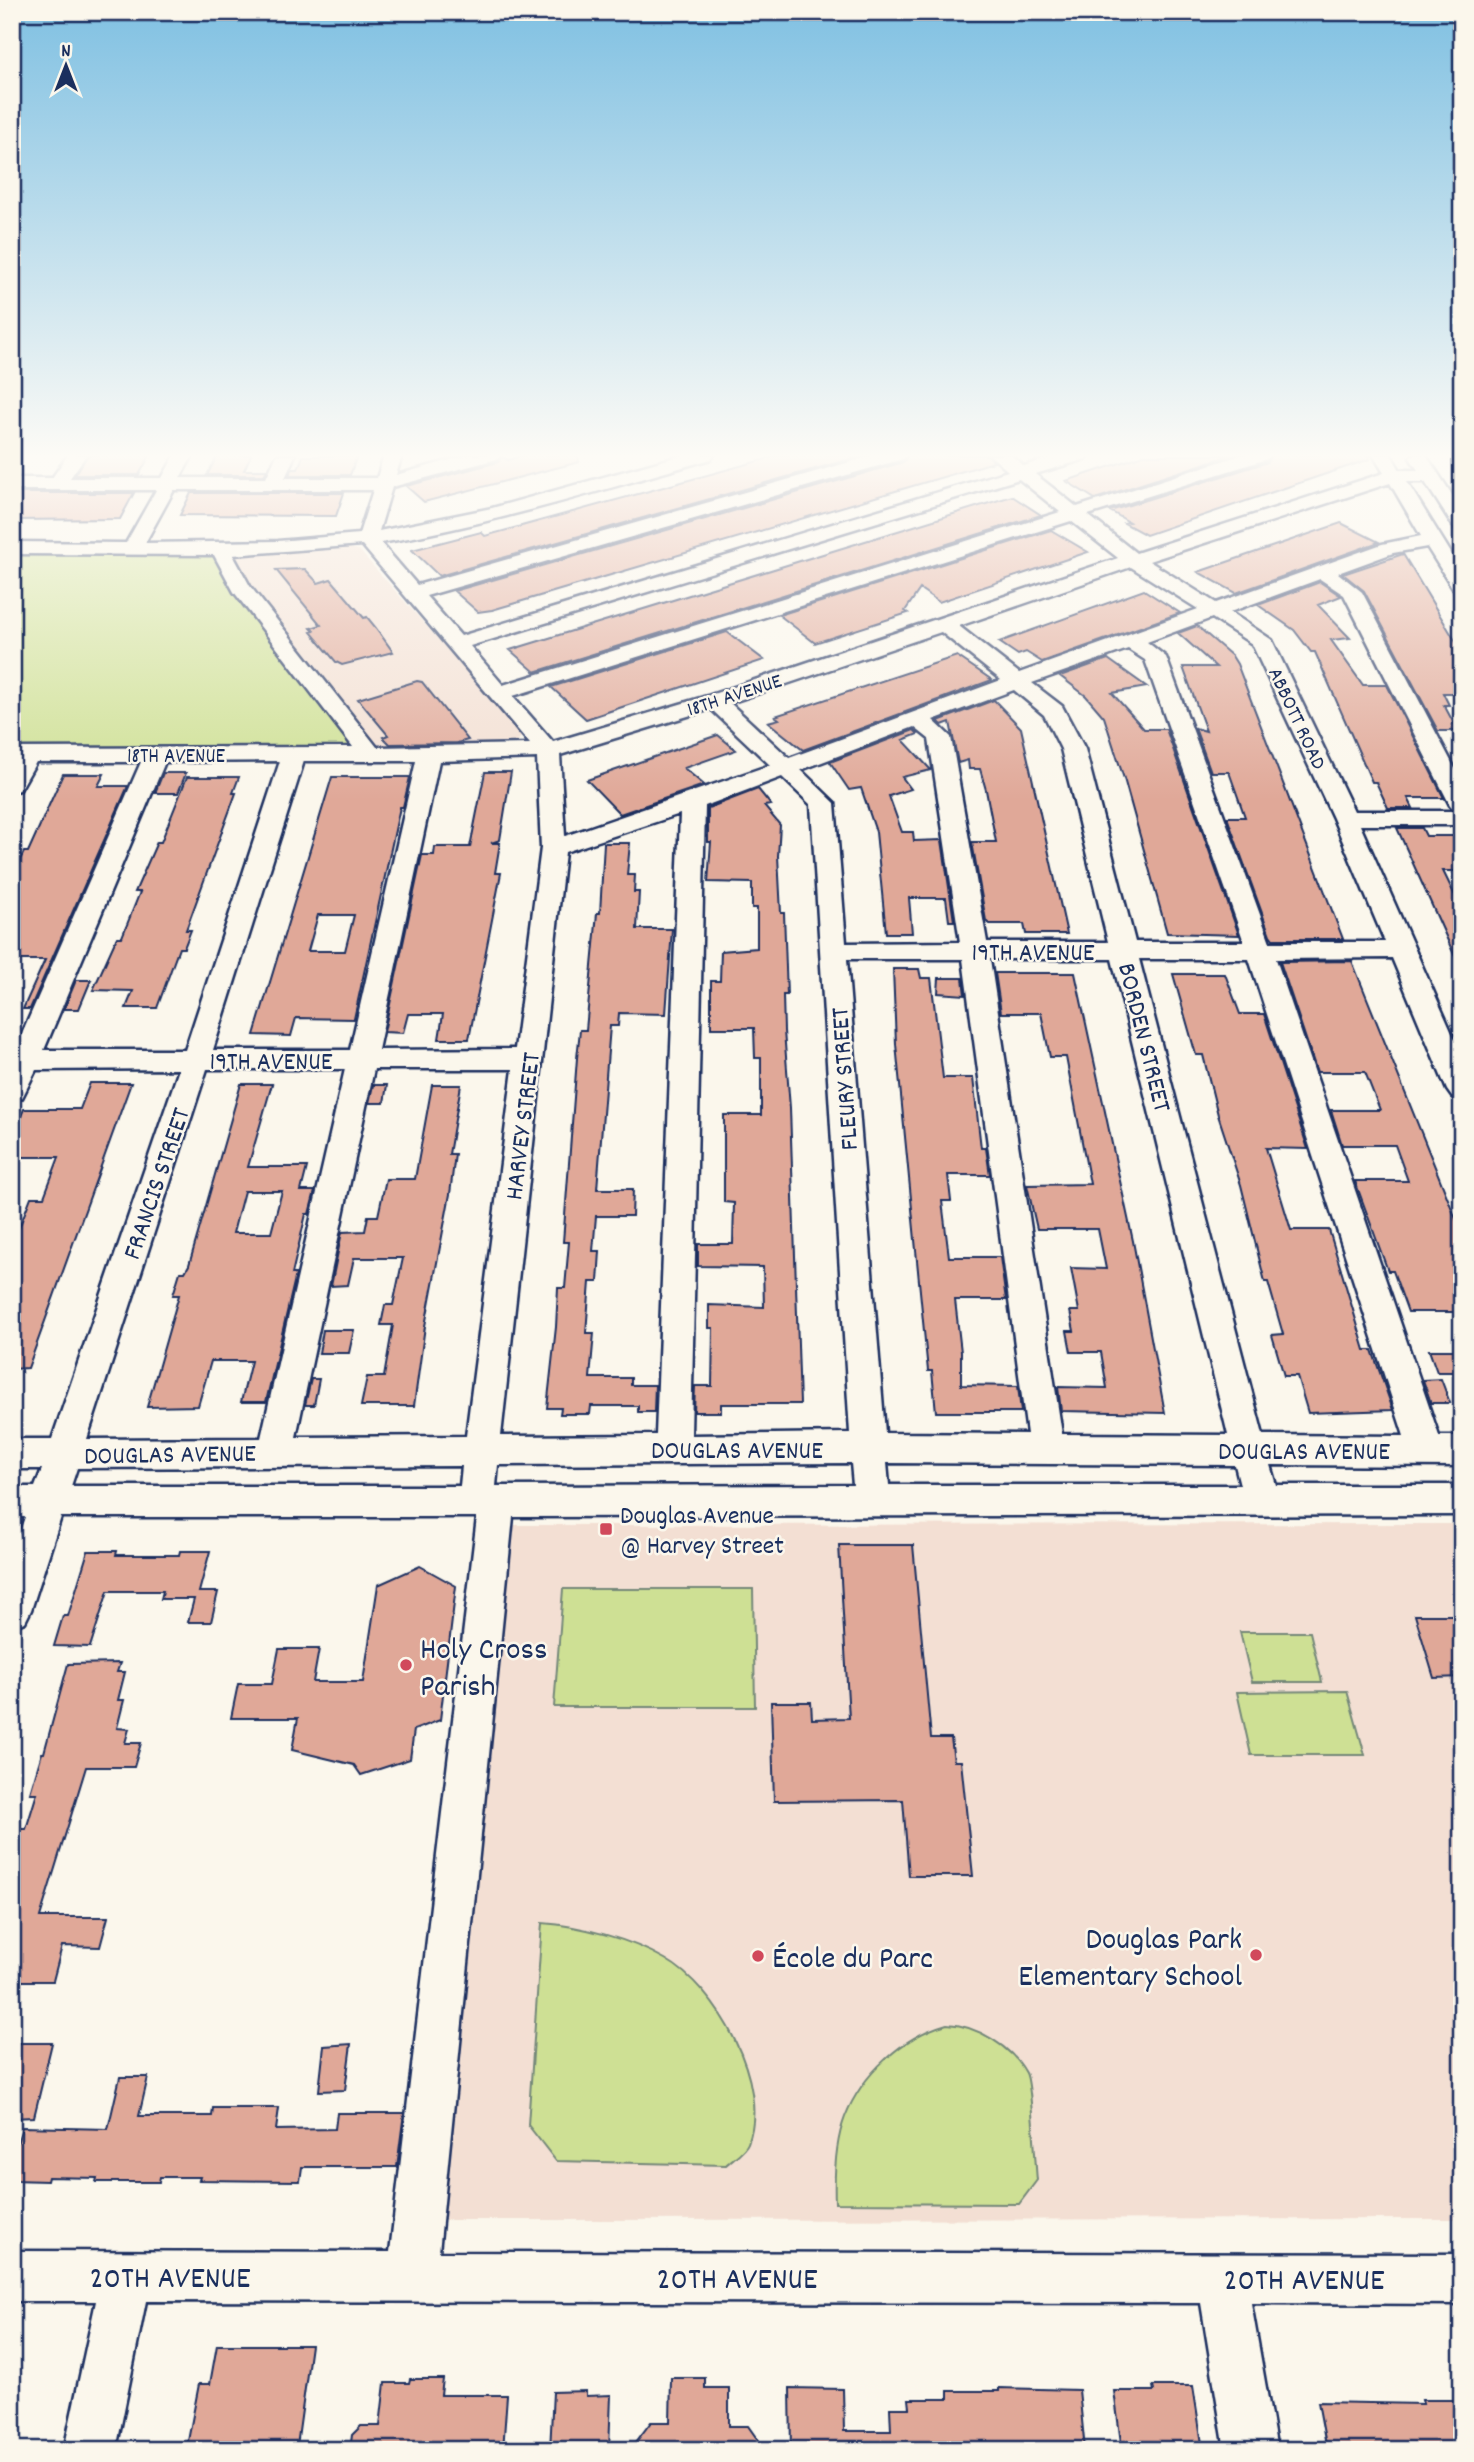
<svg xmlns="http://www.w3.org/2000/svg" width="1474" height="2462" viewBox="0 0 1474 2462" font-family="Dekko,sans-serif">
  <style>
    .built { fill: #f3dfd3 }
    .green { fill: #cee094; stroke: #748879; stroke-width: 2 }
    .building { fill: #e0a898; stroke: #1b2f5e; stroke-width: 2; fill-rule: evenodd }
    .lines { fill: none; stroke-linecap: round; stroke-linejoin: round }
    .minor-casing { stroke: #1b2f5e; stroke-width: 5 }
    .minor { fill: #fbf7ec; fill-rule: evenodd }
    .poi-dot { fill: #d1495b; stroke: #fbf7ec; stroke-width: 2.5 }
    .labels { text-anchor: middle; stroke-width: 5; stroke-linejoin: round; paint-order: stroke }
    .far-street-label { font-size: 21px; fill: #1b2f5e; stroke: #fbf7ec }
    .street-label { font-size: 26px; fill: #1b2f5e; stroke: #fbf7ec }
    .poi-label { font-size: 26px; fill: #1b2f5e; stroke: #fbf7ec; text-anchor: start }
    .near-poi-label { font-size: 32px; fill: #1b2f5e; stroke: #fbf7ec; text-anchor: start }
    .near-street-label { font-size: 32px; fill: #1b2f5e; stroke: #fbf7ec }
  </style>
  <rect width="100%" height="100%" fill="#fbf7ec"/>
  <filter id="ink" filterUnits="userSpaceOnUse"><feTurbulence type="fractalNoise" baseFrequency=".0143" numOctaves="2"/><feDisplacementMap in="SourceGraphic" scale="14" xChannelSelector="R" yChannelSelector="G"/><feConvolveMatrix kernelMatrix="1 2 1 2 8 2 1 2 1" color-interpolation-filters="sRGB"/></filter>
  <g filter="url(#ink)">
    <path class="built" d="M335,545L359,550L518,729L521,737L517,742L513,745L355,748L215,552Z
      M1462,1524V2219L438,2220L509,1525Z"/>
    <path class="green" d="M12,550L215,552L355,748H12Z
      M563,1589H753L755,1707H554Z
      M1240,1632H1310L1322,1682H1252Z
      M1347,1691L1365,1755H1251L1237,1692Z
      M542,1923C582,1926 630,1939 665,1959C717,1988 771,2084 748,2143C745,2151 732,2159 726,2165L556,2161L528,2125Z
      M947,2024C976,2025 1012,2047 1026,2073C1032,2084 1035,2162 1037,2180L1019,2204L835,2203C834,2176 835,2143 845,2117C862,2074 903,2036 947,2024Z"/>
    <path class="building" d="M88,455H150L139,475H75Z
      M218,455H251L244,470H267L264,475H207Z
      M524,455H578L579,462L424,502L406,486L498,462L502,457L508,460Z
      M780,455H864L439,576L412,550L481,532L485,536Z
      M908,455H988L994,462L492,610L478,612L454,591L904,462Z
      M1144,455H1231L1095,499L1066,481Z
      M1272,455H1369L1370,459L1146,535L1124,523L1129,522L1110,511L1268,462Z
      M303,456H357L350,475H289L292,469H298Z
      M12,493H134L120,519L12,520Z
      M191,493H344L336,516L180,515Z
      M1012,496L1041,515L535,672L510,650Z
      M1341,523L1379,542L1236,593L1198,572Z
      M1051,530L1088,552L939,602L920,589L905,611L908,613L815,643L779,615Z
      M1403,554L1462,652V693H1443L1449,705H1444L1458,731H1438L1364,591L1343,574Z
      M305,569L318,583L331,579L364,618L367,617L376,628L393,652L342,665L336,662L311,632L314,631L311,628L321,625L276,570Z
      M1320,582L1341,596L1318,605L1350,638L1331,640L1363,685H1387L1444,798H1408L1413,808H1388L1376,782H1372L1315,652H1311L1294,630L1258,605Z
      M1144,590L1180,613L1042,662L1026,652L1018,655L999,642Z
      M1197,626L1232,656L1237,664L1343,939H1273L1270,935L1227,817H1245L1229,772H1211L1195,728L1206,731L1183,667H1216L1178,633Z
      M727,632L764,660L586,719L551,687Z
      M957,656L992,680L803,750L768,722L779,719L775,716Z
      M1108,659L1147,687L1112,693L1144,729H1166L1239,935L1167,933L1125,782L1104,717L1086,696L1060,676Z
      M417,681L422,682L468,740L457,743L390,744L383,737L388,735L358,699Z
      M994,700L1021,728L1067,934H1026L1024,924H989L986,921L972,842H996L986,790L980,769H969L968,760L958,763L950,722L942,725L938,721Z
      M914,730L918,734L903,740L931,770L902,777L911,789L889,796L902,832H913L914,841L942,840L954,921H949L946,898H909L912,933H886L876,832L861,788L849,790L830,762Z
      M718,735L736,750L684,768L704,785L620,814L587,780Z
      M485,772H511L500,840L491,843H500L495,873H501L469,1039H439L443,1014H408L403,1033L384,1032L422,855H434L435,847H470Z
      M163,773H186L178,793H155Z
      M63,774H104L98,786H128L30,1009H23L45,960H12V875L24,852H28Z
      M187,777H239L233,793H236L186,930H191L184,948H179L157,1008H126L133,991L93,990L117,937H122L140,892H135L157,842H161Z
      M332,777H410L403,807H400L354,1019L296,1018L291,1036L254,1035ZM318,915H354L345,951H308Z
      M758,789L771,805L764,806L780,825L778,856L781,913H784L787,995H783L784,1031L790,1108L800,1404H721V1412H694L695,1386H712L713,1328H709V1305L764,1307L763,1267L698,1266V1244H733L734,1203L724,1202V1115H761V1058H755L754,1028H711V981H720L721,951L757,948V908H752V883L708,882L711,842H708V808Z
      M1397,828H1422L1426,836H1458L1462,844V871H1443L1462,910V972Z
      M604,843H630L627,875H635L634,892H639L637,929H672L666,1014L619,1013L618,1026H610L597,1189H633L632,1216H596L593,1251H600L598,1282H590L586,1333H594L590,1378H631V1385H655L654,1412H638V1406H591L590,1414H560L561,1408H547L556,1327L558,1288H565L569,1242H563L577,1058L580,1030H586L597,913H600Z
      M1352,961L1462,1234V1312H1408L1393,1271H1388L1355,1181H1408L1395,1145H1342L1331,1110H1380L1365,1072H1317L1280,962Z
      M893,969H919L921,978H931L943,1078H973L981,1148H986L990,1175H948L951,1201H942L949,1257H1000L1006,1300H955L961,1352V1385L1018,1386L1021,1412H936L932,1371H928L919,1281L896,1044Z
      M995,973H1075L1133,1241L1165,1413L1061,1411L1058,1387L1107,1388L1101,1352H1071L1067,1331H1074L1070,1311H1079L1071,1268L1106,1269L1098,1229H1037L1027,1185L1090,1184L1066,1057H1050L1041,1013H1001Z
      M1173,974H1225L1240,1014H1264L1308,1149L1266,1148L1291,1230H1329L1365,1350H1372L1393,1410L1308,1413L1297,1376H1284L1272,1335L1283,1334L1268,1282H1265L1241,1185L1218,1115L1203,1055H1196Z
      M939,978H963L965,995L938,993Z
      M76,980H91L79,1009H64Z
      M90,1083H131L28,1368L12,1369V1228H19L31,1197H44L59,1157H12V1137L24,1109H80Z
      M241,1084H272L248,1167H307L301,1191H315L309,1214H306L292,1274H296L266,1402H241L251,1361H211L198,1406L147,1407L179,1295H173L180,1272H185L189,1265ZM244,1191H282L271,1233H233Z
      M373,1085H387L384,1103H369Z
      M432,1085H461L449,1154H455L450,1194L425,1326L414,1406H361L367,1377H384L393,1325H381L385,1305H393L403,1258H354L348,1285L331,1286L342,1232L365,1231L368,1216H378L386,1179H415Z
      M323,1330H354L349,1353H319Z
      M1429,1350H1462V1372H1437Z
      M311,1379H319L314,1405H305Z
      M1441,1379L1450,1403H1431L1423,1380Z
      M839,1545H913L931,1738H951L954,1761H961L973,1876H909L903,1800L774,1801L771,1702H811L812,1719L849,1718Z
      M88,1551H117L116,1555H179L180,1551H210L199,1592H218L211,1622H188L194,1599H161L163,1591H108L90,1647L54,1646L63,1616H68Z
      M420,1566L456,1586L440,1720L414,1730L410,1759L361,1775L354,1765L292,1750L298,1718H231L238,1684H272L279,1649H319L313,1682H363L378,1585Z
      M1415,1615H1462V1677L1434,1678Z
      M120,1663L117,1672H125L118,1700H124L117,1728L129,1729L125,1743H141L134,1767H86L40,1917H108L100,1947L62,1946L53,1981H12V1856L20,1829H26L37,1793H30L42,1753H44L68,1664Z
      M12,2043H52L34,2117L12,2118Z
      M351,2044L345,2090L319,2091L324,2046Z
      M120,2077H148L139,2116H212L213,2108H279L276,2130L335,2129L337,2113H404L397,2167H302L300,2181L199,2180L200,2177H160L159,2182H96L97,2178L48,2177L47,2181L12,2180V2161L22,2127L108,2129Z
      M217,2345H311L297,2446H187L199,2384H210Z
      M671,2378H705V2388H729V2426H748L765,2450H630L651,2422H670Z
      M410,2379H443L441,2395H507L503,2450H350L352,2435L361,2426H380L385,2383H409Z
      M1153,2386H1193L1203,2450H1122L1114,2391H1154Z
      M790,2388L843,2389L844,2431H891L890,2408H910L909,2399H948V2391H999V2388L1079,2390L1085,2450H791Z
      M586,2391V2396L611,2395L609,2450H550L553,2392Z
      M1422,2400H1462V2450H1327L1318,2402L1423,2404Z"/>
    <g class="lines">
      <g class="minor-casing">
        <path id="minor" d="M68,455H86L70,478H162L175,455H193L180,478H266L277,455H295L285,478H377L384,455H402L396,475L469,455H500L497,459L392,487L379,531L492,508L683,455H714L711,459C602,490 493,524 381,543L417,585L875,455H906L903,459L426,596L461,636L1008,471L990,455H1011L1024,466L1059,455H1089L1086,459L1035,474L1077,507L1241,455H1270L1267,459L1088,515L1136,553L1384,473L1373,455H1391L1400,470H1418L1410,458L1412,455H1426L1462,510V531L1455,529L1425,482H1407L1462,571V594L1455,592L1427,547L1393,553L1338,573L1362,592L1462,782V825H1360L1462,1056V1100L1452,1097L1447,1090L1392,958L1276,959L1439,1436H1462V1466L1270,1465L1276,1485H1462V1515L513,1517L439,2252L1462,2254V2304L1251,2303L1277,2450H1225L1201,2303L146,2301L116,2450H64L96,2301H12V2251L390,2252L477,1517H61L31,1610L25,1622L12,1627V1554L25,1517H12V1487H35L42,1469H12V1439H52L179,1069L36,1070L22,1098L12,1101V1050H15L141,762H36L20,790L12,792V748L353,747L234,592L214,555L12,554V542L126,543L156,490H12V478H52ZM1019,479L1060,512L503,685L470,646ZM1390,483L1421,536L1382,544L1216,603L1149,561ZM174,490H373L359,534L278,541L145,543ZM1071,521L1118,558L707,696L553,742L513,696ZM362,545L530,744L377,747L250,586L233,555ZM1131,567L1198,609L1019,673L959,626ZM1320,579L1344,595L1450,805L1456,811H1354L1272,640L1230,612ZM1212,618L1252,644L1333,818L1385,942H1270L1166,657L1147,642ZM941,632L1001,680L789,758L730,703ZM1128,649L1145,660L1244,942H1135L1085,749L1062,706L1032,683ZM1014,690L1044,715L1061,749L1108,942H987L951,737L933,720ZM711,709L770,765L565,836L560,755ZM914,727L929,739L960,942L846,943L835,803L801,770ZM537,758L541,848L515,1049L378,1050L439,761ZM280,761L185,1050H44L165,762ZM304,761H416L350,1050H213ZM782,777L811,805L850,1433L691,1435L705,806ZM680,814L656,1435L501,1436L565,852ZM847,959H963L1027,1434L885,1433ZM990,959H1112L1228,1435L1062,1434ZM1139,959H1249L1404,1436L1263,1435ZM207,1069H345L261,1438L87,1439ZM374,1069H513L466,1436L296,1437ZM851,1463L853,1485L496,1486L498,1465ZM887,1463L1235,1465L1240,1485H889ZM462,1466L460,1486H71L77,1468Z"/>
      </g>
      <use href="#minor" class="minor"/>
    </g>
  </g>
  <linearGradient id="sky" x2="0" y2="1"><stop stop-color="#7fc0e2"/><stop offset="0.57" stop-color="#fdfbf6"/><stop offset="1" stop-color="#fdfbf6" stop-opacity="0"/></linearGradient>
  <rect width="1474" height="800" fill="url(#sky)"/>
  <g class="poi-dot">
    <rect x="599" y="1522" width="14" height="14" rx="3.5"/>
    <circle cx="406" cy="1665" r="7"/>
    <circle cx="1256" cy="1955" r="7"/>
    <circle cx="758" cy="1956" r="7"/>
  </g>
  <g class="labels">
    <g class="far-street-label">
      <text transform="translate(734 694) rotate(-18)" y="7">18TH AVENUE</text>
      <text transform="translate(1298 718) rotate(65)" y="7">ABBOTT ROAD</text>
      <text x="176" y="762">18TH AVENUE</text>
    </g>
    <g class="street-label">
      <text x="1033" y="960">19TH AVENUE</text>
      <text transform="translate(1146 1037) rotate(76)" y="9">BORDEN STREET</text>
      <text x="271" y="1069">19TH AVENUE</text>
      <text transform="translate(843 1079) rotate(-94)" y="9">FLEURY STREET</text>
      <text transform="translate(521 1126) rotate(-83)" y="9">HARVEY STREET</text>
      <text transform="translate(155 1183) rotate(-71)" y="9">FRANCIS STREET</text>
      <text x="737" y="1458">DOUGLAS AVENUE</text>
      <text x="1304" y="1459">DOUGLAS AVENUE</text>
      <text transform="translate(170 1453) rotate(-1)" y="9">DOUGLAS AVENUE</text>
    </g>
    <g class="poi-label">
      <text x="620" y="1523">Douglas Avenue<tspan x="620" dy="30">@ Harvey Street</tspan></text>
    </g>
    <g class="near-poi-label">
      <text x="420" y="1658">Holy Cross<tspan x="420" dy="37">Parish</tspan></text>
      <text x="1242" y="1948" text-anchor="end">Douglas Park<tspan x="1242" dy="37">Elementary School</tspan></text>
      <text x="772" y="1967">École du Parc</text>
    </g>
    <g class="near-street-label">
      <text x="170" y="2287">20TH AVENUE</text>
      <text x="737" y="2288">20TH AVENUE</text>
      <text x="1304" y="2289">20TH AVENUE</text>
    </g>
  </g>
  <rect width="1474" height="2462" fill="none" stroke="#fbf7ec" stroke-width="42"/>
  <rect x="21" y="21" width="1432" height="2420" fill="none" stroke="#1b2f5e" stroke-width="2.5" filter="url(#ink)"/>
  <g transform="translate(66 66)" stroke="#fbf7ec" stroke-width="5" paint-order="stroke">
  <path d="M0-5L12 26L0 18L-12 26Z" fill="#1b2f5e"/>
  <text y="-10" font-size="19" font-weight="bold" text-anchor="middle" fill="#1b2f5e">N</text>
  </g>
</svg>
